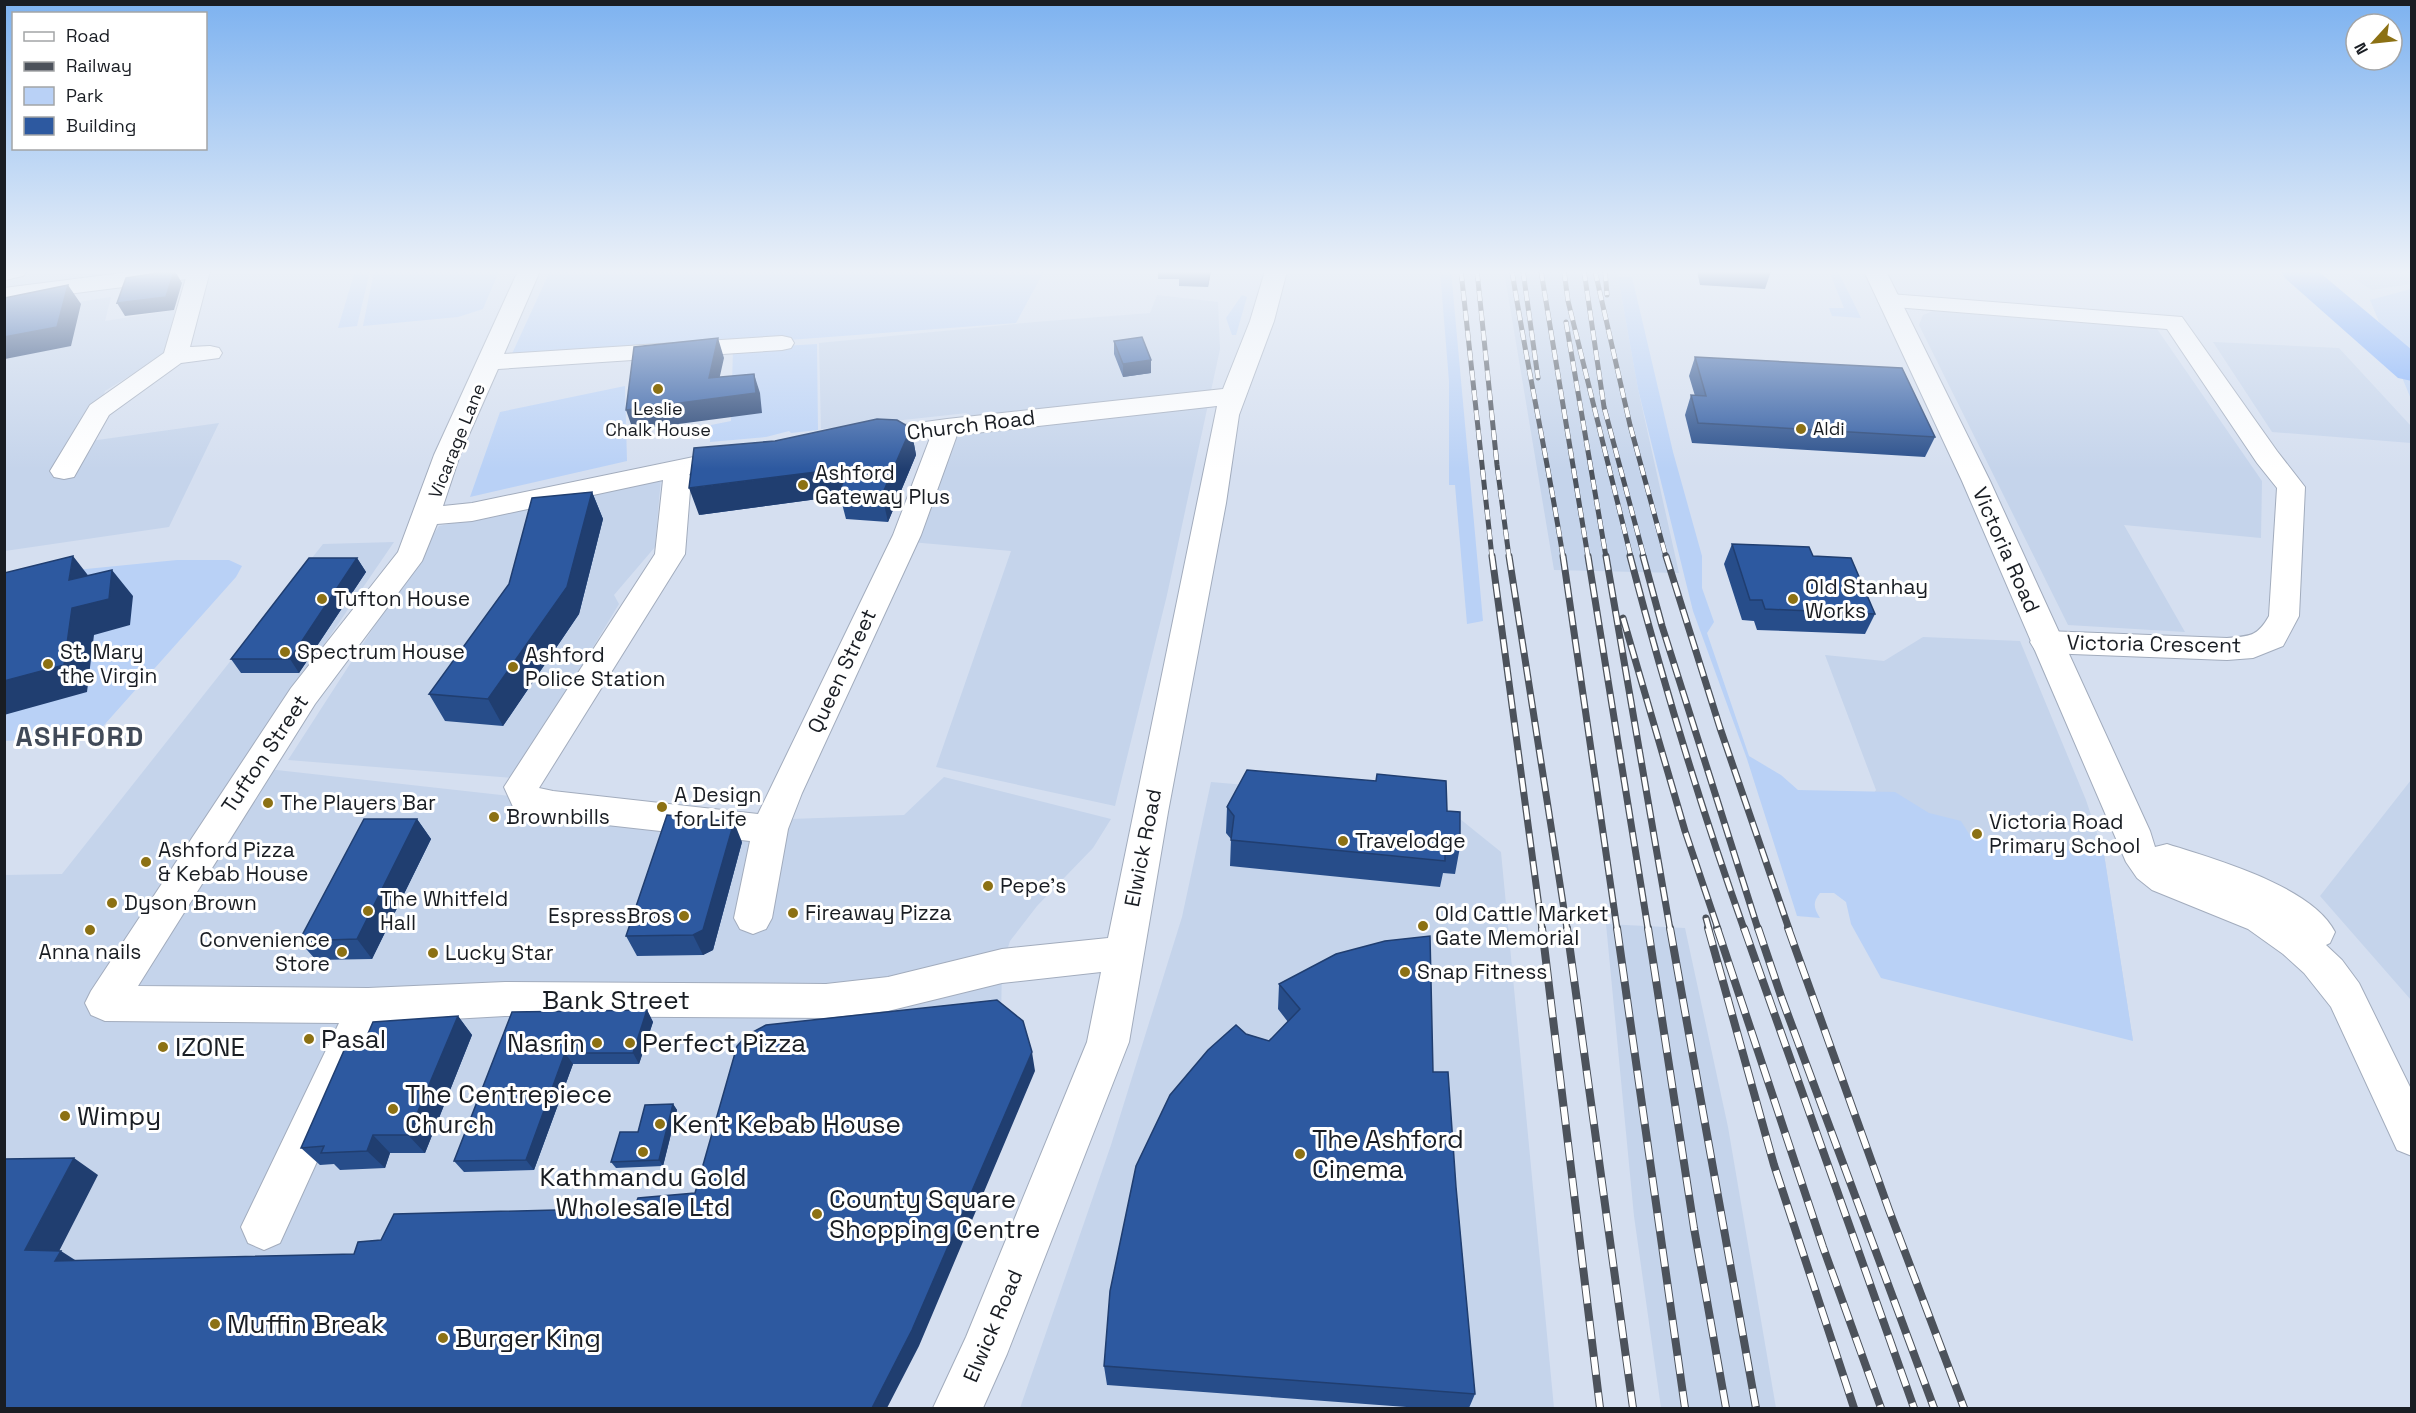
<svg xmlns="http://www.w3.org/2000/svg" width="2416" height="1413" viewBox="0 0 2416 1413" font-family="'Space Grotesk',sans-serif">
  <style>
    .built { fill: #c5d4eb }
    .green { fill: #b9d1f6 }
    .lines { fill: none; stroke-linecap: round; stroke-linejoin: round }
    .river { fill: #7eaefc; fill-rule: evenodd }
    .minor-casing { stroke: #a2acbd; stroke-width: 2 }
    .tertiary-casing { stroke: #a2acbd; stroke-width: 2 }
    .primary-casing { stroke: #a2acbd; stroke-width: 2 }
    .minor { fill: #fff; fill-rule: evenodd }
    .tertiary { fill: #fff; fill-rule: evenodd }
    .primary { fill: #fff; fill-rule: evenodd }
    .rail-far2-casing { stroke: #4c525b; stroke-width: 5 }
    .rail-far1-casing { stroke: #4c525b; stroke-width: 7 }
    .rail-casing { stroke: #4c525b; stroke-width: 8 }
    .rail-far2 { stroke: #fff; stroke-width: 4; stroke-dasharray: 10; stroke-linecap: butt }
    .rail-far1 { stroke: #fff; stroke-width: 4.5; stroke-dasharray: 14; stroke-linecap: butt }
    .rail { stroke: #fff; stroke-width: 6; stroke-dasharray: 18; stroke-linecap: butt }
    .wall { fill: #274d8a }
    .shaded-wall { fill: #203e70 }
    .building { fill: #2d59a0; stroke: #203e70; stroke-width: 1.5 }
    .poi-dot { fill: #8c7114; stroke: #fff; stroke-width: 2 }
    .labels { text-anchor: middle; stroke-width: 6; stroke-linejoin: round; paint-order: stroke }
    .far-poi-label { font-size: 18px; fill: #191d23; stroke: #fff }
    .far-street-label { font-size: 18px; fill: #191d23; stroke: #fff }
    .street-label { font-size: 21px; fill: #191d23; stroke: #fff }
    .poi-label { font-size: 21px; fill: #191d23; stroke: #fff; text-anchor: start }
    .near-street-label { font-size: 26px; fill: #191d23; stroke: #fff }
    .near-poi-label { font-size: 26px; fill: #191d23; stroke: #fff; text-anchor: start }
    .district-label { font-size: 27px; font-weight: bold; letter-spacing: 1.5px; fill: #414a58; stroke: #fff }
  </style>
  <rect width="100%" height="100%" fill="#d5dff0"/>
  <path class="built" d="M1504,271H1617L1638,389L1679,573L1554,570Z
    M2342,271H2411V284L2372,290Z
    M1157,295L1218,302L1220,349L1167,595L1115,806L936,767L1011,551L900,541L967,413L821,429L819,343L1035,322L1150,313Z
    M111,297L105,321L175,310L165,354L105,391L99,410L69,444L219,423L169,527L5,551V313Z
    M1933,311L2155,326L2262,481L2261,538L2124,525L2185,632L2068,625L1919,325L1923,315Z
    M2213,342L2339,348L2411,426V443L2272,432Z
    M661,478L655,547L614,595L619,604L514,778L288,760L439,526Z
    M394,542L241,766L733,821L904,815L944,777L1111,819L1093,848L1037,906L1010,941L1002,966L1001,1019L880,1408H5L4,875L62,874L323,544Z
    M1923,637L2020,641L2086,800L2104,854L2133,1041L1859,817L1876,790L1825,655L1884,661Z
    M2411,780V1000L2320,896Z
    M1211,782L1439,802L1501,852L1554,1408H1020L1111,1145L1182,917Z
    M1606,924L1685,928L1728,1127L1776,1408H1661L1634,1216Z"/>
  <path class="green" d="M355,271H370L357,326L338,328Z
    M374,271H499L483,309L458,317L363,326Z
    M550,271H1044L1016,323L747,343L511,356Z
    M1440,271H1451L1483,621L1467,624L1455,485H1449V381Z
    M1829,271H1838L1861,318L1832,316L1829,308H1844Z
    M1618,277H1632L1673,452L1702,556V588L1714,622L1707,633L1749,756L1781,775L1798,790L1895,792L1929,813L1961,821L1971,837L2104,854L2133,1041L1881,978L1851,924L1846,902L1834,893H1820C1812,903 1814,908 1820,918L1797,916L1747,759L1693,611L1638,389Z
    M2411,289H2412L2411,399L2370,300Z
    M1242,295L1247,297L1236,335H1232L1226,318Z
    M817,344L818,430L791,433L789,431L766,437L710,442L711,425L731,421L733,349Z
    M625,386L627,461L470,497L500,412Z
    M177,560H229L242,566L236,577L97,733L90,736L5,741V577Z"/>
  <g class="lines">
    <path class="river" d="M2280,271H2318L2412,350V381L2398,378L2285,278Z"/>
    <g class="minor-casing">
      <path id="minor" d="M4,271H26L23,276L5,280Z
        M188,271H210L190,347L210,346L219,348L222,353L219,358L181,363L109,415L74,477L64,479L54,477L50,471L90,405L164,353Z
        M518,271H540L504,354L782,336L791,338L794,343L791,348L782,350L498,369L460,455L443,506L472,503L737,448L747,450L750,456L747,462L689,474L691,478L685,554L539,788L553,791L758,814L893,535L930,438L868,445L859,443L855,437L859,431L947,419L1223,389L1250,321L1265,271H1287L1274,321L1239,415L1226,503L1168,812L1129,1042L1007,1354L983,1408H933L966,1337L1087,1042L1101,972L1002,983L888,1011L826,1018L505,1016L380,1023L280,1243L264,1250L248,1243L241,1227L339,1023L105,1021L91,1015L85,1003L91,991L291,688L398,552L434,455ZM1217,406L1108,938L1002,949L888,977L826,984L505,982L368,988L138,986L315,704L422,561L437,524L472,521L663,480L655,554L504,787L514,809L553,819L750,841L734,918L740,929L753,934L766,929L772,918L788,829L802,793L921,535L957,435Z
        M1890,294L2182,317L2277,451L2305,487L2299,616L2283,646L2253,658L2227,660L2046,653L2035,650L2030,642L2035,634L2046,631L2227,638C2250,636 2257,637 2269,616L2277,488L2257,463L2167,329L1882,306L1878,301L1882,296Z"/>
    </g>
    <g class="tertiary-casing">
      <path id="tertiary" d="M1864,271H1886L1990,481L2150,831L2155,847L2167,844C2214,859 2312,886 2335,932L2330,943L2326,945L2342,960L2359,983L2412,1091V1156L2397,1150L2331,1007L2304,973L2283,954L2248,929L2152,890L2137,878L2126,862L1962,481Z"/>
    </g>
    <g class="primary-casing">
      <path id="primary" d="M138,271H206L203,276L195,278L4,302V288Z"/>
    </g>
    <use href="#minor" class="minor"/>
    <use href="#tertiary" class="tertiary"/>
    <use href="#primary" class="primary"/>
    <g class="rail-far2-casing">
      <path id="rail-far2" d="M1461,271L1492,557
        M1477,271L1497,465L1509,557
        M1512,271C1527,367 1548,461 1563,557
        M1523,271L1538,378
        M1541,271L1588,557
        M1564,271L1568,301L1631,557
        M1584,271L1604,407L1644,557
        M1595,271L1630,425L1666,557
        M1605,271L1607,295
        M1566,322L1606,557"/>
    </g>
    <g class="rail-far1-casing">
      <path id="rail-far1" d="M1492,556L1542,929
        M1509,556L1567,929
        M1563,556L1617,929
        M1588,556L1648,929
        M1606,556L1670,929
        M1630,556C1663,682 1700,806 1744,929
        M1643,556L1662,626L1758,929
        M1666,556L1720,728L1789,929
        M1623,618L1685,831L1718,929
        M1706,918L1709,929"/>
    </g>
    <g class="rail-casing">
      <path id="rail" d="M1542,928L1600,1408
        M1567,928L1633,1408
        M1617,928L1685,1408
        M1648,928L1694,1228L1726,1408
        M1670,928L1756,1408
        M1708,928L1774,1165L1854,1408
        M1717,928L1823,1247L1881,1408
        M1744,928L1914,1408
        M1758,928L1782,999L1934,1408
        M1788,928L1889,1210L1964,1408"/>
    </g>
    <use href="#rail-far2" class="rail-far2"/>
    <use href="#rail-far1" class="rail-far1"/>
    <use href="#rail" class="rail"/>
  </g>
  <path class="wall" d="M1158,271H1211L1208,287L1179,286V279H1158Z
    M1697,271H1771L1765,289L1700,285Z
    M1114,341L1151,360V373L1123,377L1114,354Z
    M1695,357L1935,437L1925,457L1692,443L1685,415L1691,395L1695,396L1689,376Z
    M911,428L916,455L888,522L846,519L840,496L699,515Z
    M592,492L603,519L579,614L503,726L445,721L429,694Z
    M1732,544L1813,556L1875,614L1865,634L1757,630L1754,621L1742,620L1724,564Z
    M357,558L366,572L299,673H241L231,659Z
    M1227,807L1447,811L1460,847L1455,874L1443,873L1440,887L1230,866L1231,839L1226,833Z
    M417,819L431,839L372,959L316,960L299,941Z
    M742,842L713,950L703,955L637,956L626,936Z
    M1279,984L1433,1072L1456,1187L1475,1394L1469,1408H1420L1107,1385L1104,1366L1246,1034L1269,1041L1288,1022L1278,1009Z
    M647,1010L653,1022L639,1064H573L534,1170L464,1172L454,1161L512,1012Z
    M458,1016L472,1035L425,1153H390L385,1168L340,1170L334,1164L320,1165L301,1148L363,1045Z
    M673,1104L677,1110L663,1166L616,1168L611,1162L638,1132Z"/>
  <path class="shaded-wall" d="M175,271L182,283L174,310L125,316L117,303Z
    M1208,271H1211L1208,287Z
    M68,285L81,304L71,346L5,359L4,337Z
    M718,338L724,358L715,398L709,378Z
    M1151,360V373L1123,377V364Z
    M754,374L760,393L762,413L633,430L626,410Z
    M911,428L916,455L888,522L882,495Z
    M849,468L839,492L840,496L699,515L689,488Z
    M592,492L603,519L579,614L503,726L488,699Z
    M73,556L94,583L112,570L133,596L130,625L94,635L87,692L4,715V681L69,580Z
    M357,558L366,572L299,673L290,659Z
    M417,819L431,839L372,959L357,939Z
    M734,822L742,842L713,950L703,955L693,935Z
    M647,1010L653,1022L639,1064L633,1053Z
    M458,1016L472,1035L425,1153L408,1135Z
    M1032,1052L1035,1071L919,1346L887,1408H872Z
    M565,1053L573,1064L534,1170L526,1160Z
    M673,1104L677,1110L663,1166L659,1160Z
    M373,1135L390,1153L385,1168L367,1151Z
    M74,1158L98,1175L51,1267L25,1250Z
    M61,1251L86,1267L55,1261Z"/>
  <path class="building" d="M170,271H174L166,297L117,303L126,278Z
    M68,285L57,327L4,337V298Z
    M1142,337L1151,360L1123,364L1114,341Z
    M718,338L709,378L754,374L756,393L626,410L634,347Z
    M1695,357L1902,368L1935,437L1698,423L1691,395L1706,396Z
    M877,419L897,420L911,428L882,495L839,492L849,468L689,488L694,448L775,441Z
    M592,492L567,587L488,699L429,694L509,584L532,498Z
    M1732,544L1809,547L1813,556L1851,558L1875,614L1765,609L1762,600H1750Z
    M73,556L69,580L112,570L109,599L72,608L64,665L4,681V573Z
    M309,558H357L290,659H231Z
    M1247,770L1376,781L1377,774L1446,781L1447,811L1460,812V847L1445,846V861L1231,840L1234,816L1227,807Z
    M667,815L734,822L703,930L693,935L626,936Z
    M364,819H417L357,939L299,941Z
    M1430,936L1433,1072H1448L1456,1187L1475,1394L1104,1366L1110,1291L1136,1166L1170,1095L1208,1050L1236,1025L1246,1034L1269,1041L1300,1009L1279,984L1336,954L1385,941Z
    M997,1000L1023,1021L1032,1052L912,1330L872,1408H4V1159L74,1158L25,1250L61,1251L55,1261L354,1254L358,1242L381,1240L394,1214L634,1208L638,1198L695,1193L737,1046L747,1035L766,1025Z
    M647,1010L633,1053H565L526,1160L454,1161L512,1012Z
    M458,1016L408,1135H373L367,1151L321,1153L324,1146L301,1148L346,1046L363,1045L373,1022Z
    M673,1104L659,1160L611,1162L620,1132H638L645,1105Z"/>
  <linearGradient id="sky" x2="0" y2="1"><stop stop-color="#7db2f0"/><stop offset="0.58" stop-color="#ecf1f8"/><stop offset="1" stop-color="#ecf1f8" stop-opacity="0"/></linearGradient>
  <rect width="2416" height="469" fill="url(#sky)"/>
  <g class="poi-dot">
    <circle cx="658" cy="389" r="6"/>
    <circle cx="1801" cy="429" r="6"/>
    <circle cx="803" cy="485" r="6"/>
    <circle cx="322" cy="599" r="6"/>
    <circle cx="1793" cy="599" r="6"/>
    <circle cx="285" cy="652" r="6"/>
    <circle cx="48" cy="664" r="6"/>
    <circle cx="513" cy="667" r="6"/>
    <circle cx="268" cy="803" r="6"/>
    <circle cx="662" cy="807" r="6"/>
    <circle cx="494" cy="817" r="6"/>
    <circle cx="1977" cy="834" r="6"/>
    <circle cx="1343" cy="841" r="6"/>
    <circle cx="146" cy="862" r="6"/>
    <circle cx="988" cy="886" r="6"/>
    <circle cx="112" cy="903" r="6"/>
    <circle cx="368" cy="911" r="6"/>
    <circle cx="793" cy="913" r="6"/>
    <circle cx="684" cy="916" r="6"/>
    <circle cx="1423" cy="926" r="6"/>
    <circle cx="90" cy="930" r="6"/>
    <circle cx="342" cy="952" r="6"/>
    <circle cx="433" cy="953" r="6"/>
    <circle cx="1405" cy="972" r="6"/>
    <circle cx="309" cy="1039" r="6"/>
    <circle cx="597" cy="1043" r="6"/>
    <circle cx="630" cy="1043" r="6"/>
    <circle cx="163" cy="1047" r="6"/>
    <circle cx="393" cy="1109" r="6"/>
    <circle cx="65" cy="1116" r="6"/>
    <circle cx="660" cy="1124" r="6"/>
    <circle cx="643" cy="1152" r="6"/>
    <circle cx="1300" cy="1154" r="6"/>
    <circle cx="817" cy="1214" r="6"/>
    <circle cx="215" cy="1324" r="6"/>
    <circle cx="443" cy="1338" r="6"/>
  </g>
  <g class="labels">
    <g class="far-poi-label">
      <text x="658" y="415">Leslie<tspan x="658" dy="21">Chalk House</tspan></text>
      <text x="1813" y="435" text-anchor="start">Aldi</text>
    </g>
    <g class="far-street-label">
      <text transform="translate(457 441) rotate(-68)" y="6">Vicarage Lane</text>
    </g>
    <g class="street-label">
      <text transform="translate(971 425) rotate(-7)" y="7">Church Road</text>
      <text transform="translate(2006 550) rotate(66)" y="7">Victoria Road</text>
      <text transform="translate(2154 644) rotate(1)" y="7">Victoria Crescent</text>
      <text transform="translate(842 671) rotate(-65)" y="7">Queen Street</text>
      <text transform="translate(265 754) rotate(-56)" y="7">Tufton Street</text>
      <text transform="translate(1143 848) rotate(-79)" y="7">Elwick Road</text>
      <text transform="translate(993 1326) rotate(-67)" y="7">Elwick Road</text>
    </g>
    <g class="poi-label">
      <text x="815" y="480">Ashford<tspan x="815" dy="24">Gateway Plus</tspan></text>
      <text x="1805" y="594">Old Stanhay<tspan x="1805" dy="24">Works</tspan></text>
      <text x="334" y="606">Tufton House</text>
      <text x="60" y="659">St. Mary<tspan x="60" dy="24">the Virgin</tspan></text>
      <text x="297" y="659">Spectrum House</text>
      <text x="525" y="662">Ashford<tspan x="525" dy="24">Police Station</tspan></text>
      <text x="674" y="802">A Design<tspan x="674" dy="24">for Life</tspan></text>
      <text x="280" y="810">The Players Bar</text>
      <text x="506" y="824">Brownbills</text>
      <text x="1989" y="829">Victoria Road<tspan x="1989" dy="24">Primary School</tspan></text>
      <text x="1355" y="848">Travelodge</text>
      <text x="158" y="857">Ashford Pizza<tspan x="158" dy="24">&amp; Kebab House</tspan></text>
      <text x="1000" y="893">Pepe's</text>
      <text x="380" y="906">The Whitfeld<tspan x="380" dy="24">Hall</tspan></text>
      <text x="124" y="910">Dyson Brown</text>
      <text x="805" y="920">Fireaway Pizza</text>
      <text x="1435" y="921">Old Cattle Market<tspan x="1435" dy="24">Gate Memorial</tspan></text>
      <text x="672" y="923" text-anchor="end">EspressBros</text>
      <text x="330" y="947" text-anchor="end">Convenience<tspan x="330" dy="24">Store</tspan></text>
      <text x="90" y="959" text-anchor="middle">Anna nails</text>
      <text x="445" y="960">Lucky Star</text>
      <text x="1417" y="979">Snap Fitness</text>
    </g>
    <g class="near-street-label">
      <text x="616" y="1009">Bank Street</text>
    </g>
    <g class="near-poi-label">
      <text x="321" y="1048">Pasal</text>
      <text x="585" y="1052" text-anchor="end">Nasrin</text>
      <text x="642" y="1052">Perfect Pizza</text>
      <text x="175" y="1056">IZONE</text>
      <text x="405" y="1103">The Centrepiece<tspan x="405" dy="30">Church</tspan></text>
      <text x="77" y="1125">Wimpy</text>
      <text x="672" y="1133">Kent Kebab House</text>
      <text x="1312" y="1148">The Ashford<tspan x="1312" dy="30">Cinema</tspan></text>
      <text x="643" y="1186" text-anchor="middle">Kathmandu Gold<tspan x="643" dy="30">Wholesale Ltd</tspan></text>
      <text x="829" y="1208">County Square<tspan x="829" dy="30">Shopping Centre</tspan></text>
      <text x="227" y="1333">Muffin Break</text>
      <text x="455" y="1347">Burger King</text>
    </g>
    <g class="district-label">
      <text x="80" y="746">ASHFORD</text>
    </g>
  </g>
  <rect width="2416" height="1413" fill="none" stroke="#191d23" stroke-width="12"/>
  <rect x="12" y="12" width="195" height="138" fill="#ffffff" stroke="#a3a5a7" stroke-width="1.5"/>
  <rect x="24" y="32" width="30" height="9" fill="#ffffff" stroke="#a3a5a7" stroke-width="1.5"/>
  <text x="66" y="42" font-size="18" fill="#191d23">Road</text>
  <rect x="24" y="62" width="30" height="9" fill="#4c525b" stroke="#a3a5a7" stroke-width="1.5"/>
  <text x="66" y="72" font-size="18" fill="#191d23">Railway</text>
  <rect x="24" y="87" width="30" height="18" fill="#b9d1f6" stroke="#a3a5a7" stroke-width="1.5"/>
  <text x="66" y="102" font-size="18" fill="#191d23">Park</text>
  <rect x="24" y="117" width="30" height="18" fill="#2d59a0" stroke="#a3a5a7" stroke-width="1.5"/>
  <text x="66" y="132" font-size="18" fill="#191d23">Building</text>
  <g transform="translate(2374 42) rotate(243)"><circle r="28" fill="#ffffff" stroke="#a3a5a7" stroke-width="1.5"/>
  <path d="M0-4.5L10 22L0 15L-10 22Z" fill="#8c7114"/>
  <text y="-9" font-size="16" font-weight="bold" text-anchor="middle" fill="#191d23">N</text>
  </g>
</svg>
